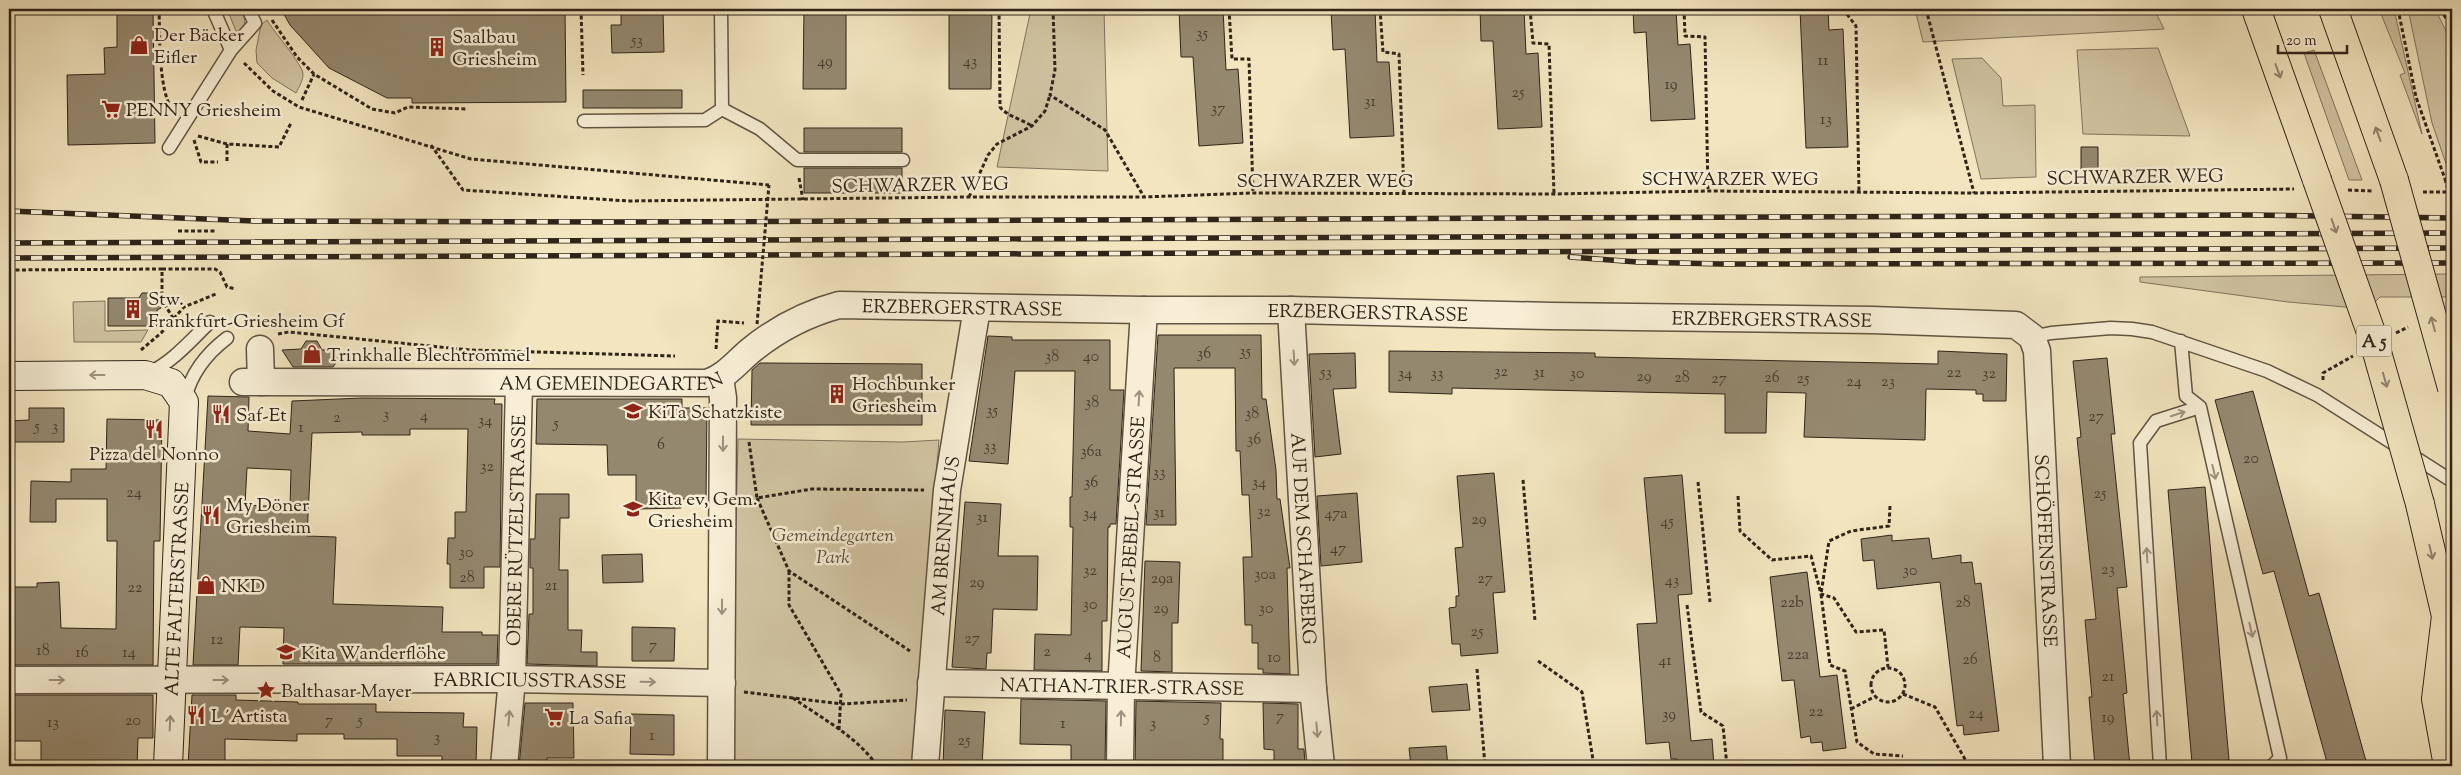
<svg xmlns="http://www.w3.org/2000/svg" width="2461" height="775" viewBox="0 0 2461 775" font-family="'Sorts Mill Goudy',serif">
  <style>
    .green { fill: #d1c4a3; stroke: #80745e }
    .building { fill: #94886f; stroke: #2f2418; fill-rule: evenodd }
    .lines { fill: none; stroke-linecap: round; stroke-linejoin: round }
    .lane-casing { stroke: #605442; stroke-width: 15 }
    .street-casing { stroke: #605442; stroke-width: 29 }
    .secondary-casing { stroke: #2f2418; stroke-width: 30 }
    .highway-casing { stroke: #2f2418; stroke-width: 30 }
    .path { stroke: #2f2418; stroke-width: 3; stroke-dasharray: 4 2.5; stroke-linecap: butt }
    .lane { stroke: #f7eed5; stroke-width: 12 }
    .street { stroke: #f7eed5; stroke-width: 26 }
    .secondary { stroke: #f7eed5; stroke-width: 28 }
    .highway { stroke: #f2e5bf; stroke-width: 28 }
    .rail-casing { stroke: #2f2418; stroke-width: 5.5 }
    .rail { stroke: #f7eed5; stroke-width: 4; stroke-dasharray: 11; stroke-linecap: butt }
    .highway-bridge-casing { stroke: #2f2418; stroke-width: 30; stroke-linecap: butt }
    .path-bridge { stroke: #2f2418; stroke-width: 3; stroke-dasharray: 4 2.5; stroke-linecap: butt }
    .highway-bridge { stroke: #f2e5bf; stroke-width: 28 }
    .oneway { stroke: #90846c }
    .oneway2 { stroke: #9d9380 }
    .labels { text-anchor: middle; stroke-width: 5; stroke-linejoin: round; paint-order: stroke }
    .number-label { font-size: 16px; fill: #483d2e }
    .shield { fill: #f7eed5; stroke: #6b6151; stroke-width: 1 }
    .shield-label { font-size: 18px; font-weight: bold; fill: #2f2418 }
    .poi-label { font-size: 19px; fill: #2f2418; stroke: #f7eed5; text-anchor: start }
    .street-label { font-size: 19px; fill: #2f2418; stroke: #f7eed5 }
    .park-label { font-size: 19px; font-style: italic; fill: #584c3b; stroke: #f7eed5 }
  </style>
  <rect width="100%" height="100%" fill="#f2e5bf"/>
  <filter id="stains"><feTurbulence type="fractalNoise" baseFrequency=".004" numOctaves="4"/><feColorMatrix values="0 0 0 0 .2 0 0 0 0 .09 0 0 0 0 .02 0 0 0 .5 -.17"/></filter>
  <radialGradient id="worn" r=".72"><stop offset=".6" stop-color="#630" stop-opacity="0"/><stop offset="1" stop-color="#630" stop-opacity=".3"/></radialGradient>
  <path class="green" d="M227,9H241C245,18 247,24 240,32L236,31Z
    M1031,9H1104L1108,171L997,167Z
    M1915,9H2154L2164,29L1923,42Z
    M2379,9H2394L2422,134L2400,75L2405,73Z
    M2408,9H2435L2452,43V181L2432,123Z
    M267,20C274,32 303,65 303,74C303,81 299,87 296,93L272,78L257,63L256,50L261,25Z
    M2158,48L2190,136L2083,134L2077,50Z
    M2314,50L2362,180H2349L2304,53Z
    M1982,58L2001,78L2003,106L2035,105L2036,177L1981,179L1952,59Z
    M2452,274V297H2380L2368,309L2288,302L2140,282V277Z
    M105,301V331L148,330L141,342H74L73,302Z
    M738,439L903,442L939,440L912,766L730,765Z"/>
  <path class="building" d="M117,9H153L155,143L68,145L67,75L105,74L104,48L117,47Z
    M281,9H565L566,102L412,103V98H387L329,68L290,25Z
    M621,9H663L664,52L612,53L611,25H621Z
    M804,9H846V89H803Z
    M949,9H992L991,89H949Z
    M1179,9H1223L1226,70L1238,69L1243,143L1199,146L1193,57H1181Z
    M1331,9H1375L1377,62H1389L1394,136L1350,138L1345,49L1333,50Z
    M1480,9H1524L1526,54L1538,53L1542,127L1498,129L1493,41H1481Z
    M1633,9H1676L1678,45L1690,44L1695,119L1651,121L1646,32L1634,33Z
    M1800,9H1828L1829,30L1843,29L1848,147L1806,148Z
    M583,90H682V108H583Z
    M804,128H902V152H804Z
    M2081,147H2098V171H2081Z
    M804,168H902V193H804Z
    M142,293H160L161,308L157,310V326H108V298H139Z
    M1158,335H1261L1262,399H1266L1276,470L1277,499H1280L1290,568H1287L1290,674L1263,673V669H1258V643H1252V625H1245L1243,557H1252L1249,495H1242L1240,451H1236L1235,368H1174L1176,525H1146Z
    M988,336L1012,337V340H1110V390H1124L1116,524H1110V527H1108L1107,621H1102V671L1034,670L1035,634L1071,635L1073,527H1070V497H1072L1075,371H1015L1008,464L969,461Z
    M306,341H317L322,350H333L338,360L333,367H293L282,350L301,349Z
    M1389,351L1595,353V357L1938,364V351L2007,354L2006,401H1983V394H1976V390L1926,389L1925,440L1804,437L1806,393L1767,392L1766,433H1725V394L1452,388V394L1389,392Z
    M1355,353L1356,388L1333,389L1341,454L1315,457L1309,354Z
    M2107,358L2115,434H2111L2127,587L2117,588L2127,693L2123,694L2130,766H2095L2089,697H2092L2085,620L2096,619L2077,438L2081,437L2073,361Z
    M760,363L922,364V425H751L752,370Z
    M2253,391L2309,596L2319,593L2366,761L2346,766H2328L2274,571L2263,574L2215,400Z
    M208,396L249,397L248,431L290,434L292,401L362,398L495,399L494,404H502L500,567H484V588H450V564H447L448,538H455V512H466L468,429H410V435H362V432L312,433L307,536L336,537L333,604L443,607L442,632H482V635H498L497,664H283L284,628L240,627L238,665H193ZM247,468L291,470L290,507L245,505Z
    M537,399H682V408H707L706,499H682L681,508L636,509V475H608L607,445L536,444Z
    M29,408H64V442H9V421L29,420Z
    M107,419L162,420L160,541H154L153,665H9V587H37V583L59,582L61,628L116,629L117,541H107V499H56V522H30L31,481L71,482V469H106Z
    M1494,473L1505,592L1493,593L1498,653L1461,656L1460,644H1452L1449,608L1456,607V596H1459L1455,548L1463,547L1457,476Z
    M1682,475L1692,594L1678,595L1691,741L1712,739L1714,766H1677V759H1671L1669,742L1646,744L1637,624L1657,623L1644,478Z
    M2205,487L2229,760L2192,763L2168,490Z
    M1357,493L1362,562L1321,566L1317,496Z
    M536,494H569V518H560L559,570H568V630H582L581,652H597V666L527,664L529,614H533V568H530V539H535Z
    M965,502L1001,504L998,556H1038L1037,610L993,609L991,653H987L986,669L952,667Z
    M1892,535V541L1929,538L1932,559L1961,555V563L1972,562L1975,584L1981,583L1999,731L1964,735L1963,725L1957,726L1940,582L1877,589L1874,560L1863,561L1861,539Z
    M642,554L643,582L603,583L602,555Z
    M1145,561L1180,562L1178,623H1172V672L1141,671Z
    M1807,572L1820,677L1837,675L1846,748L1823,751L1822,742L1811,743L1810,736L1801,738L1794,680L1782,681L1770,577Z
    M632,627L675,628L674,661H632Z
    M1467,684L1470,710L1432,712L1429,687Z
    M9,695H153V738H138L137,766H41V741H9Z
    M192,695H236V700L298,702V704H376V712L464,713L463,727H477L476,766H442V756H397V739H344V734H297V741L225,739V766H188Z
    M1021,699L1106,701L1105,766H1071V745L1020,744Z
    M1136,701L1221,703L1220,739H1223V766H1135Z
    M525,703H573L574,758H547V766H519Z
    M1263,703L1298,704V749H1304L1305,766H1274V750L1264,749Z
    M945,710L985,712L982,766H943Z
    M631,714L674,715V755L630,754Z
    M1446,746L1448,766H1411L1409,748Z"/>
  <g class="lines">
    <g class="lane-casing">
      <path id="lane" d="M213,9L231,50
        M721,9L722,109L760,129L797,160H903
        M584,121L705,120L722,109
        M169,148L231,50L255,23L248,9
        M2032,337L2051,333L2111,328L2132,329L2152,332L2267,371L2317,395L2452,481
        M2181,341L2186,396L2200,407L2280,758L2272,766
        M149,373C174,361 191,340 210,322
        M185,399C191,373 206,354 227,338
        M2160,766L2140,443L2156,421L2200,407"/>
    </g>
    <g class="street-casing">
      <g id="street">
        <path id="s1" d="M1291,310L1313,689L1321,766"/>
        <path d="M260,349L261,382"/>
        <path d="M720,378L723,398L721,766"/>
        <path id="s2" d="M243,382L707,383C725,377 735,364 750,351C777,329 805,314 839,305L1144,310H1291L1551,316L1872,320L2016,325L2032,337L2037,351L2057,766"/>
        <path id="s3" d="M9,680L512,679L722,683"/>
        <path id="s4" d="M931,683L1313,689"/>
        <path id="s5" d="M504,766L512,679L519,383"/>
        <path id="s6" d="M925,766L947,490L977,308"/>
        <path id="s7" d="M1120,766L1121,688L1144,310"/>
      </g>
    </g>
    <g class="secondary-casing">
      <path id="secondary" d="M9,376L145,375L171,383L184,402L168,766"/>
    </g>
    <g class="highway-casing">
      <path id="highway" d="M2256,9L2317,180
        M2333,9L2394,180
        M2420,504L2446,616L2452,633
        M2446,616L2436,699L2448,766"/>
    </g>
    <path class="path" d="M159,9C160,34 158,91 173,111
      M581,9L583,75
      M999,9L1000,107C1007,116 1021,119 1032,126
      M1053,9L1055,70L1050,95L1105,130L1144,197
      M1229,9L1232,59H1249L1253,193
      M1380,9L1383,52L1399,54L1404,193
      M1530,9L1533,43L1549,44L1554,194
      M1684,9L1685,36L1705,37L1708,191
      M1843,9L1856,26L1859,192
      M1926,9L1974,193
      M2398,9L2416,97L2445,179
      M2441,9L2452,30
      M272,20L297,57L314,74L372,109L395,113L408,107L467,109
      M244,63L273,91L299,107L471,159L769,185
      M302,100L314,74
      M198,136L227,144L279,147L291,123
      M194,140L201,162H218
      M431,145L463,190L628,201L969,197H1144L1253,193L1554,194L1708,191L1974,193L2294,189
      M227,161V144
      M799,178L803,200
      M2348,190L2372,191
      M2423,192H2452
      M969,197L988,155L997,144L1032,126L1045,111L1050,95
      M178,231H217
      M162,269H215L220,272L227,287L236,289
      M9,270L162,269V300L173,318
      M2396,333L2408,327
      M278,334L289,332L470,350L675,356
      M716,349L718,321L744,323
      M141,350L161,333L184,307L216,294
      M2323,380V373L2353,356
      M749,442L757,498L812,489L924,490
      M1523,480L1535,621
      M1698,482L1710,602
      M1738,496L1740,531L1772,560L1811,556L1821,594L1834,598L1856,632L1884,630L1888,667
      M757,498L789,571L910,651
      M1890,506L1889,526L1851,531L1829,541L1821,594L1830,665L1845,671L1857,742L1874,754L1903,756
      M789,571V605L841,694L839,730
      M1687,605L1701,712L1723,726L1727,766
      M1538,661L1582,692L1594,766
      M1871 685a17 17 0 1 1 34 0a17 17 0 1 1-34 0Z
      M1477,669L1485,766
      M744,692L842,704L907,700
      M1903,694L1935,707L1969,766
      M793,698C821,718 858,737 877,766
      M1851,709L1876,696"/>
    <use href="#lane" class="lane"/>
    <use href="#street" class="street"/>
    <use href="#secondary" class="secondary"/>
    <use href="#highway" class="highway"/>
    <g class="rail-casing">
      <path id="rail" d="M9,211L254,221L625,222L2248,215L2452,218
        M9,243L2452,233
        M1570,257L1637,262L1721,264L2452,263
        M9,258L2452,248"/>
    </g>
    <use href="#rail" class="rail"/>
    <g class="highway-bridge-casing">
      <path id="highway-bridge" d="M2317,180L2373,338L2420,504
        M2394,180L2452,388"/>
    </g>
    <path class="path-bridge" d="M2445,179L2452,204
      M757,324L769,185"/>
    <use href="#highway-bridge" class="highway-bridge"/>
  </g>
  <defs><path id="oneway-shaft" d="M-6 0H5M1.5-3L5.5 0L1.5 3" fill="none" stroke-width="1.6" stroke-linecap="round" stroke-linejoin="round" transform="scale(1.25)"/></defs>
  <g class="oneway">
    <use href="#oneway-shaft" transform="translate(2278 71) rotate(70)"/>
    <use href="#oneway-shaft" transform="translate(2378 134) rotate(-110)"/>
    <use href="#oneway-shaft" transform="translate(2334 226) rotate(71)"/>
    <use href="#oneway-shaft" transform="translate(2433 324) rotate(-105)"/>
    <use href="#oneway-shaft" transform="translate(2385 380) rotate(74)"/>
    <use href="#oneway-shaft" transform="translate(2431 552) rotate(77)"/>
  </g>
  <g class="oneway2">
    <use href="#oneway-shaft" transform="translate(1294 358) rotate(87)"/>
    <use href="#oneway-shaft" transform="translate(97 375) rotate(180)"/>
    <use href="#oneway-shaft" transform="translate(1139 398) rotate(-87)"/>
    <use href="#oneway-shaft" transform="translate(2178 414) rotate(-18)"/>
    <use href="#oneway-shaft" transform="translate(723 444) rotate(90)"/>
    <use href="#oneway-shaft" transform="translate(2214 472) rotate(77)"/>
    <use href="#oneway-shaft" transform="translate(2147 555) rotate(-93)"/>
    <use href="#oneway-shaft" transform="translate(722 607) rotate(90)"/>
    <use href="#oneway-shaft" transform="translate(2251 630) rotate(77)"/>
    <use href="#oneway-shaft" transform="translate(57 680)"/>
    <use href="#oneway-shaft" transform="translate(221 680)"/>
    <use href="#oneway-shaft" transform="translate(648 682) rotate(1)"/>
    <use href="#oneway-shaft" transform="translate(509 718) rotate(-85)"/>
    <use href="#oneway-shaft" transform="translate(1121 718) rotate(-89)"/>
    <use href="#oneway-shaft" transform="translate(2157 718) rotate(-93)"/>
    <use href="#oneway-shaft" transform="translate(170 723) rotate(-87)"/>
    <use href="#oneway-shaft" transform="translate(1317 730) rotate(85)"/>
  </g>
  <defs>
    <g id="shop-bare" transform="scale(1.5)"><path d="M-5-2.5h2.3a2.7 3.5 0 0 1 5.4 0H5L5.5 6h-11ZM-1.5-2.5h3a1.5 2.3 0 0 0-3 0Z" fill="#8f2418" stroke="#f7eed5" stroke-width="2.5" paint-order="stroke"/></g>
    <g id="building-bare" transform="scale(1.5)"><path d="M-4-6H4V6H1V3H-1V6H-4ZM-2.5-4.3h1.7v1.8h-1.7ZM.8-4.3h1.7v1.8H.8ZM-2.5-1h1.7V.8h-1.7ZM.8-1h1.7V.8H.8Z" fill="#8f2418" stroke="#f7eed5" stroke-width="2.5" paint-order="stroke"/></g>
    <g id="supermarket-bare" transform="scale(1.5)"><path d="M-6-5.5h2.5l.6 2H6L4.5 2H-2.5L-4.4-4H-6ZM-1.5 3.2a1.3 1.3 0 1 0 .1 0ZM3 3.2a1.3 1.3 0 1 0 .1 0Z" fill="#8f2418" stroke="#f7eed5" stroke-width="2.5" paint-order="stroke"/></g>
    <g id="school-bare" transform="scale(1.5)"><path d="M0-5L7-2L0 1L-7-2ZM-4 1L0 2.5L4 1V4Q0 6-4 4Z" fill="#8f2418" stroke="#f7eed5" stroke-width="2.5" paint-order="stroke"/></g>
    <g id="restaurant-bare" transform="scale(1.5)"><path d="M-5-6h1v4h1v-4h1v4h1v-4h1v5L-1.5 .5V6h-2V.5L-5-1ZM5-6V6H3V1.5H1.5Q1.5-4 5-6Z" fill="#8f2418" stroke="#f7eed5" stroke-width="2.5" paint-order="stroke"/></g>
    <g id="sight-bare" transform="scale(1.5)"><path d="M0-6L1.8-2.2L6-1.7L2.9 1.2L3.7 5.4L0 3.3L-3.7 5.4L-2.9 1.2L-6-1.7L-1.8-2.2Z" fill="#8f2418" stroke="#f7eed5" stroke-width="2.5" paint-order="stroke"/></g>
  </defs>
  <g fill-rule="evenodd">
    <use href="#shop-bare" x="139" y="45"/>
    <use href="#building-bare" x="437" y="47"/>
    <use href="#supermarket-bare" x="111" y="109"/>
    <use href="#building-bare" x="133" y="309"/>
    <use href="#shop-bare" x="312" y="354"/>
    <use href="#building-bare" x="837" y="394"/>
    <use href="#school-bare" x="633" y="411"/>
    <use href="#restaurant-bare" x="221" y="414"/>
    <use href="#restaurant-bare" x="154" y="429"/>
    <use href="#school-bare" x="633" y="509"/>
    <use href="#restaurant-bare" x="211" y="515"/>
    <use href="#shop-bare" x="206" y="585"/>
    <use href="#school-bare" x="286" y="652"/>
    <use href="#sight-bare" x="266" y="690"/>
    <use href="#restaurant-bare" x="196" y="715"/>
    <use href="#supermarket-bare" x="554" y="717"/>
  </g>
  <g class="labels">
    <g class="number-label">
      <text x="1202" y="38">35</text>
      <text x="637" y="45">53</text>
      <text x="1823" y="65">11</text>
      <text x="825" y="66">49</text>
      <text x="970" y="66">43</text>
      <text x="1671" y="89">19</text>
      <text x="1518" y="97">25</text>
      <text x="1370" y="106">31</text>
      <text x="1218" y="113">37</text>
      <text x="1826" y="124">13</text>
      <text x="1245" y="356">35</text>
      <text x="1204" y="358">36</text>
      <text x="1052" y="361">38</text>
      <text x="1091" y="361">40</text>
      <text x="1501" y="376">32</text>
      <text x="1326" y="377">53</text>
      <text x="1539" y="377">31</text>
      <text x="1954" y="377">22</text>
      <text x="1405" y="378">34</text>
      <text x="1437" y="378">33</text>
      <text x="1577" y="378">30</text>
      <text x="1989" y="378">32</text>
      <text x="1644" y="381">29</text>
      <text x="1682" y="382">28</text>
      <text x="1772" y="382">26</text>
      <text x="1719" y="383">27</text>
      <text x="1803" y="383">25</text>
      <text x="1854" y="386">24</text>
      <text x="1888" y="386">23</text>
      <text x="1092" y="407">38</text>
      <text x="992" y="415">35</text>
      <text x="1252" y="418">38</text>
      <text x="386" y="419">3</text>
      <text x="424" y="420">4</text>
      <text x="2096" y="421">27</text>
      <text x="337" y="422">2</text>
      <text x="485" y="425">34</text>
      <text x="556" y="428">5</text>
      <text x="37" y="431">5</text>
      <text x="55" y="431">3</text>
      <text x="301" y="432">1</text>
      <text x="1254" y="444">36</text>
      <text x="661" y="449">6</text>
      <text x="990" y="451">33</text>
      <text x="1091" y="456">36a</text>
      <text x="2251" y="463">20</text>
      <text x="487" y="471">32</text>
      <text x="1159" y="477">33</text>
      <text x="1091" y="487">36</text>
      <text x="1259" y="487">34</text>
      <text x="134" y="497">24</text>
      <text x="2100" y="498">25</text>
      <text x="1264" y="516">32</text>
      <text x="1159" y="517">31</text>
      <text x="1090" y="518">34</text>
      <text x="1336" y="518">47a</text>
      <text x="982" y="522">31</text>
      <text x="1479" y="524">29</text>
      <text x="1667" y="526">45</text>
      <text x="1338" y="553">47</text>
      <text x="466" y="557">30</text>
      <text x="2108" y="574">23</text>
      <text x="1090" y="575">32</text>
      <text x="1910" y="575">30</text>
      <text x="1265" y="579">30a</text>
      <text x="467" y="582">28</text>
      <text x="1162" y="583">29a</text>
      <text x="1485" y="583">27</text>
      <text x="1672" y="585">43</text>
      <text x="977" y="587">29</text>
      <text x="551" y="590">21</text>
      <text x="135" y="592">22</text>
      <text x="1792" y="607">22b</text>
      <text x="1963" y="607">28</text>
      <text x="1090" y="609">30</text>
      <text x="1161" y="613">29</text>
      <text x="1266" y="613">30</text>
      <text x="1477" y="636">25</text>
      <text x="972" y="643">27</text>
      <text x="217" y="644">12</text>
      <text x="653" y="650">7</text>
      <text x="43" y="655">18</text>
      <text x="1047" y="656">2</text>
      <text x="82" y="657">16</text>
      <text x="129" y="657">14</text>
      <text x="1088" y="659">4</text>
      <text x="1798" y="659">22a</text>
      <text x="1157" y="662">8</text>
      <text x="1274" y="662">10</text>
      <text x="1970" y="664">26</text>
      <text x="1665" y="665">41</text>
      <text x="2108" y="681">21</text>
      <text x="1816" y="716">22</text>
      <text x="1976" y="718">24</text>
      <text x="1669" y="719">39</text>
      <text x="1280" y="721">7</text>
      <text x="1207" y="722">5</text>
      <text x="2108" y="722">19</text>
      <text x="133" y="725">20</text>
      <text x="329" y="725">7</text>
      <text x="360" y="725">5</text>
      <text x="53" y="727">13</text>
      <text x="1063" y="728">1</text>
      <text x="1153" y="728">3</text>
      <text x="652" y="740">1</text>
      <text x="437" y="742">3</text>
      <text x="964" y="745">25</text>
    </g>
    <rect class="shield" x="2356.5" y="325.5" width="35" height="31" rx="4"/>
    <g class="shield-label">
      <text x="2374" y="347">A 5</text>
    </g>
    <g class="poi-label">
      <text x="154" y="41">Der Bäcker<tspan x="154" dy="22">Eifler</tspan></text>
      <text x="452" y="43">Saalbau<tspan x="452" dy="22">Griesheim</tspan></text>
      <text x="126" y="116">PENNY Griesheim</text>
      <text x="148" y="305">Stw.<tspan x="148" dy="22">Frankfurt-Griesheim Gf</tspan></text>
      <text x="327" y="361">Trinkhalle Blechtrommel</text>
      <text x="852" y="390">Hochbunker<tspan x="852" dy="22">Griesheim</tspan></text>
      <text x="648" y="418">KiTa Schatzkiste</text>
      <text x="236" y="421">Saf-Et</text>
      <text x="154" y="460" text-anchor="middle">Pizza del Nonno</text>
      <text x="648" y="505">Kita ev, Gem.<tspan x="648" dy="22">Griesheim</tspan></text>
      <text x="226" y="511">My Döner<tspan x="226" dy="22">Griesheim</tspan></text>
      <text x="221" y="592">NKD</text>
      <text x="301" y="659">Kita Wanderflöhe</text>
      <text x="281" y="697">Balthasar Mayer</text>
      <text x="211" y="722">L´Artista</text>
      <text x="569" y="724">La Safia</text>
    </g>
    <g class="street-label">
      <text transform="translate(2135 176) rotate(-1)" y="7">SCHWARZER WEG</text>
      <text x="1730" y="185">SCHWARZER WEG</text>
      <text x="1325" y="187">SCHWARZER WEG</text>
      <text transform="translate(920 184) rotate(-1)" y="7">SCHWARZER WEG</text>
      <text dy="7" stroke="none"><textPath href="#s2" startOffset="742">ERZBERGERSTRASSE</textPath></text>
      <text dy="7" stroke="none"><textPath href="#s2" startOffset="1148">ERZBERGERSTRASSE</textPath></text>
      <text dy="7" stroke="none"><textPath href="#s2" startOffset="1552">ERZBERGERSTRASSE</textPath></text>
      <text dy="7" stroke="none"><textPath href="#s2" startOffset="368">AM GEMEINDEGARTEN</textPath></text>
      <text dy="7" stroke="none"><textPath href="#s5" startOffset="236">OBERE RÜTZELSTRASSE</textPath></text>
      <text dy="7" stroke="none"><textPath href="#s6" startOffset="231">AM BRENNHAUS</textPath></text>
      <text dy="7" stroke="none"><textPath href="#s7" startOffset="229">AUGUST-BEBEL-STRASSE</textPath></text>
      <text dy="7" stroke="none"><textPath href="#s1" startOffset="229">AUF DEM SCHAFBERG</textPath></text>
      <text dy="7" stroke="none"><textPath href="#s2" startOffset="2031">SCHÖFFENSTRASSE</textPath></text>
      <text transform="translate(176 589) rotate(-87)" y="7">ALTE FALTERSTRASSE</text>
      <text dy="7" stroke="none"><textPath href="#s3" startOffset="521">FABRICIUSSTRASSE</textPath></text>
      <text dy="7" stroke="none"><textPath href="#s4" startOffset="191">NATHAN-TRIER-STRASSE</textPath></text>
    </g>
    <g class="park-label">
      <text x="833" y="541">Gemeindegarten<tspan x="833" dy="22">Park</tspan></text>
    </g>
  </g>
  <rect width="2461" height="775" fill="none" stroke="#f2e5bf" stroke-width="30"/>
  <rect x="10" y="10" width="2441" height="755" fill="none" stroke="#2f2418" stroke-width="2.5"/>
  <rect x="15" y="15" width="2431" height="745" fill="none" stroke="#2f2418"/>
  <path d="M2278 45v8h69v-8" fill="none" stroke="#2f2418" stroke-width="2.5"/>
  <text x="2286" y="45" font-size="15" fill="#2f2418" stroke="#f7eed5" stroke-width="4" paint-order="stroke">20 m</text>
  <rect width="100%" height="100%" filter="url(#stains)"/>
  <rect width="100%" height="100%" fill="url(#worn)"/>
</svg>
